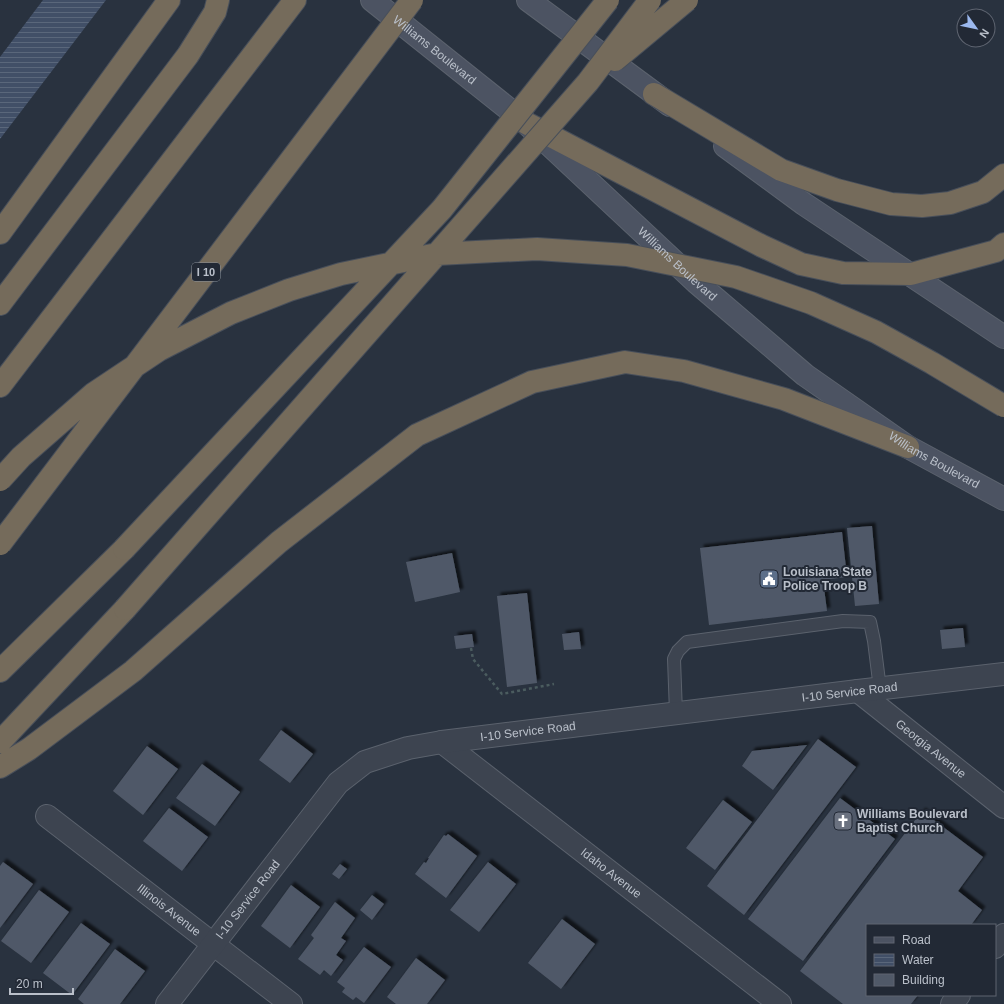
<svg xmlns="http://www.w3.org/2000/svg" width="1004" height="1004" viewBox="0 0 1004 1004" font-family="Arial,sans-serif">
  <style>
    .water { fill: url(#water-rules) }
    .building { fill: #505968; filter: url(#shadow) }
    .lines { fill: none; stroke-linecap: round; stroke-linejoin: round }
    .lane-casing { stroke: #5b626d; stroke-width: 14 }
    .street-casing { stroke: #5b626d; stroke-width: 24 }
    .secondary-casing { stroke: #5b626d; stroke-width: 24 }
    .highway-casing { stroke: #484f5a; stroke-width: 24 }
    .path { stroke: #4b5c5f; stroke-width: 2.5; stroke-dasharray: 3 3; stroke-linecap: butt }
    .lane { stroke: #3d4450; stroke-width: 12 }
    .street { stroke: #3d4450; stroke-width: 22 }
    .secondary { stroke: #4c5362; stroke-width: 22 }
    .highway { stroke: #756b5b; stroke-width: 22 }
    .highway-bridge-casing { stroke: #484f5a; stroke-width: 24; stroke-linecap: butt }
    .highway-bridge { stroke: #756b5b; stroke-width: 22 }
    .labels { text-anchor: middle; stroke-width: 4; stroke-linejoin: round; paint-order: stroke }
    .shield { fill: #222935; stroke: #8c939d; stroke-width: 1 }
    .shield-label { font-size: 11px; font-weight: bold; fill: #bac0ca }
    .street-label { font-size: 12px; fill: #bac0ca; stroke: #222935 }
    .poi-label { font-size: 12px; font-weight: bold; fill: #bac0ca; stroke: #222935; text-anchor: start }
  </style>
  <defs>
    <pattern id="water-rules" width="6" height="5" patternUnits="userSpaceOnUse"><rect width="6" height="5" fill="#414f67"/><path d="M0 2.5h6" fill="none" stroke="#5a677b"/></pattern>
    <filter id="shadow"><feDropShadow dx="3.5" dy="-3.5" stdDeviation="1" flood-color="#0009"/></filter>
  </defs>
  <rect width="100%" height="100%" fill="#29323f"/>
  <path class="water" d="M43,0H106L0,139V57Z"/>
  <path class="building" d="M872,526L879,604L855,606L847,528Z
    M842,532L847,577L823,580L827,611L709,625L700,548Z
    M452,553L460,592L415,602L406,562Z
    M527,593L537,683L507,687L497,596Z
    M963,628L965,647L942,649L940,630Z
    M579,632L581,649L564,650L562,634Z
    M472,634L474,647L456,649L454,636Z
    M281,730L313,754L290,783L259,760Z
    M818,739L856,767L744,915L707,886Z
    M807,745L773,790L742,766L752,751Z
    M147,746L178,769L143,815L113,791Z
    M202,764L240,792L215,826L176,798Z
    M840,798L895,839L803,961L748,919Z
    M723,800L752,822L715,870L686,848Z
    M169,808L208,837L182,871L143,841Z
    M922,811L983,857L958,891L982,910L971,925H867V995H918L911,1004H843L800,971Z
    M448,834L477,856L446,898L415,874L424,862L426,863L429,858H428L444,835L446,836Z
    M3,862L33,884L0,928V866Z
    M488,862L516,884L479,932L450,910Z
    M340,864L347,869L339,879L332,874Z
    M291,885L320,907L290,948L261,926Z
    M39,890L69,912L31,963L1,941Z
    M372,895L384,904L372,920L360,910Z
    M335,902L355,918L341,938L346,941L336,955L343,960L331,976L324,970L320,975L298,959L314,938L311,935Z
    M562,919L595,944L561,989L528,963Z
    M81,923L110,944L72,995L43,973Z
    M364,947L391,967L364,1003L356,997L353,1000L342,992L345,988L337,982Z
    M115,949L145,971L120,1004H84L78,999Z
    M416,958L445,980L427,1004H396L387,997Z"/>
  <g class="lines">
    <g class="lane-casing">
      <path id="lane" d="M676,713L674,659L678,651L687,642L843,621L870,622L874,641L880,689"/>
    </g>
    <g class="street-casing">
      <g id="street">
        <path id="s1" d="M858,691L1004,807"/>
        <path id="s2" d="M442,742L780,1004"/>
        <path id="s3" d="M47,816L291,1004"/>
        <path d="M995,947L1004,935"/>
        <path id="s4" d="M167,1004L338,783L365,762L408,748L442,742L858,691L1004,674"/>
        <path d="M952,1004L959,995"/>
      </g>
    </g>
    <g class="secondary-casing">
      <g id="secondary">
        <path id="s5" d="M372,0L526,123L696,282L805,375L908,447L1004,499"/>
        <path d="M528,0L670,105"/>
        <path d="M725,146L804,204L1004,337"/>
      </g>
    </g>
    <g class="highway-casing">
      <path id="highway" d="M654,94L781,170L837,190L891,204L922,206L950,203L983,192L1004,175
        M526,123L762,246L801,264L843,273L911,274L996,251L1004,244
        M0,233L169,0
        M0,304L188,55L215,12L218,0
        M0,386L295,0
        M0,671L124,549
        M0,742L125,609
        M0,767L29,749L133,671L279,542L417,435L532,382L625,362L684,371L784,399L908,447"/>
    </g>
    <path class="path" d="M471,648L473,659L502,694L554,684"/>
    <use href="#lane" class="lane"/>
    <use href="#street" class="street"/>
    <use href="#secondary" class="secondary"/>
    <use href="#highway" class="highway"/>
    <g class="highway-bridge-casing">
      <path id="highway-bridge" d="M615,60L687,0
        M0,480L21,457L93,394L159,350L231,313L289,290L341,274L437,254L537,249L627,255L736,277L811,303L876,332L932,363L1004,406
        M0,544L412,0
        M124,549L442,209L608,0
        M125,609L588,82L650,0"/>
    </g>
    <use href="#highway-bridge" class="highway-bridge"/>
  </g>
  <defs>
    <g id="civic-square" transform="scale(1)"><rect x="-9" y="-9" width="18" height="18" rx="4" fill="#5c6f8a" stroke="#222935"/><path d="M-.6-6.5H3V-4.5H.6V-3L4-1V1h2V6H-6V1h2V-1L-.6-3ZM-1.2 2.5V6h2.4V2.5Z" fill="#fff"/></g>
    <g id="church-square" transform="scale(1)"><rect x="-9" y="-9" width="18" height="18" rx="4" fill="#6b7280" stroke="#222935"/><path d="M-1.2-6h2.4v3.5h3.3v2.4h-3.3V6h-2.4V-.1h-3.3v-2.4h3.3Z" fill="#fff"/></g>
  </defs>
  <g fill-rule="evenodd">
    <use href="#civic-square" x="769" y="579"/>
    <use href="#church-square" x="843" y="821"/>
  </g>
  <g class="labels">
    <rect class="shield" x="192" y="263" width="28" height="18" rx="3"/>
    <g class="shield-label">
      <text x="206" y="276">I 10</text>
    </g>
    <g class="street-label">
      <text dy="4" stroke="none"><textPath href="#s5" startOffset="80">Williams Boulevard</textPath></text>
      <text dy="4" stroke="none"><textPath href="#s5" startOffset="404">Williams Boulevard</textPath></text>
      <text dy="4" stroke="none"><textPath href="#s5" startOffset="728">Williams Boulevard</textPath></text>
      <text dy="4" stroke="none"><textPath href="#s4" startOffset="804">I-10 Service Road</textPath></text>
      <text dy="4" stroke="none"><textPath href="#s4" startOffset="480">I-10 Service Road</textPath></text>
      <text dy="4" stroke="none"><textPath href="#s1" startOffset="93">Georgia Avenue</textPath></text>
      <text dy="4" stroke="none"><textPath href="#s2" startOffset="214">Idaho Avenue</textPath></text>
      <text dy="4" stroke="none"><textPath href="#s4" startOffset="132">I-10 Service Road</textPath></text>
      <text dy="4" stroke="none"><textPath href="#s3" startOffset="154">Illinois Avenue</textPath></text>
    </g>
    <g class="poi-label">
      <text x="783" y="576">Louisiana State<tspan x="783" dy="14">Police Troop B</tspan></text>
      <text x="857" y="818">Williams Boulevard<tspan x="857" dy="14">Baptist Church</tspan></text>
    </g>
  </g>
  <rect x="866" y="924" width="130" height="72" fill="#222935" stroke="#5f6571"/>
  <rect x="874" y="937" width="20" height="6" fill="#4c5362" stroke="#5f6571"/>
  <text x="902" y="944" font-size="12" fill="#bac0ca">Road</text>
  <rect x="874" y="954" width="20" height="12" fill="url(#water-rules)" stroke="#5f6571"/>
  <text x="902" y="964" font-size="12" fill="#bac0ca">Water</text>
  <rect x="874" y="974" width="20" height="12" fill="#505968" stroke="#5f6571"/>
  <text x="902" y="984" font-size="12" fill="#bac0ca">Building</text>
  <g transform="translate(976 28) rotate(123)"><circle r="19" fill="#222935" stroke="#5f6571"/>
  <path d="M0-3L7 15L0 10L-7 15Z" fill="#9bb8ee"/>
  <text y="-6" font-size="11" font-weight="bold" text-anchor="middle" fill="#bac0ca">N</text>
  </g>
  <path d="M10 988v6h63v-6" fill="none" stroke="#bac0ca" stroke-width="2"/>
  <text x="16" y="988" font-size="12" fill="#bac0ca" stroke="#222935" stroke-width="3" paint-order="stroke">20 m</text>
</svg>
